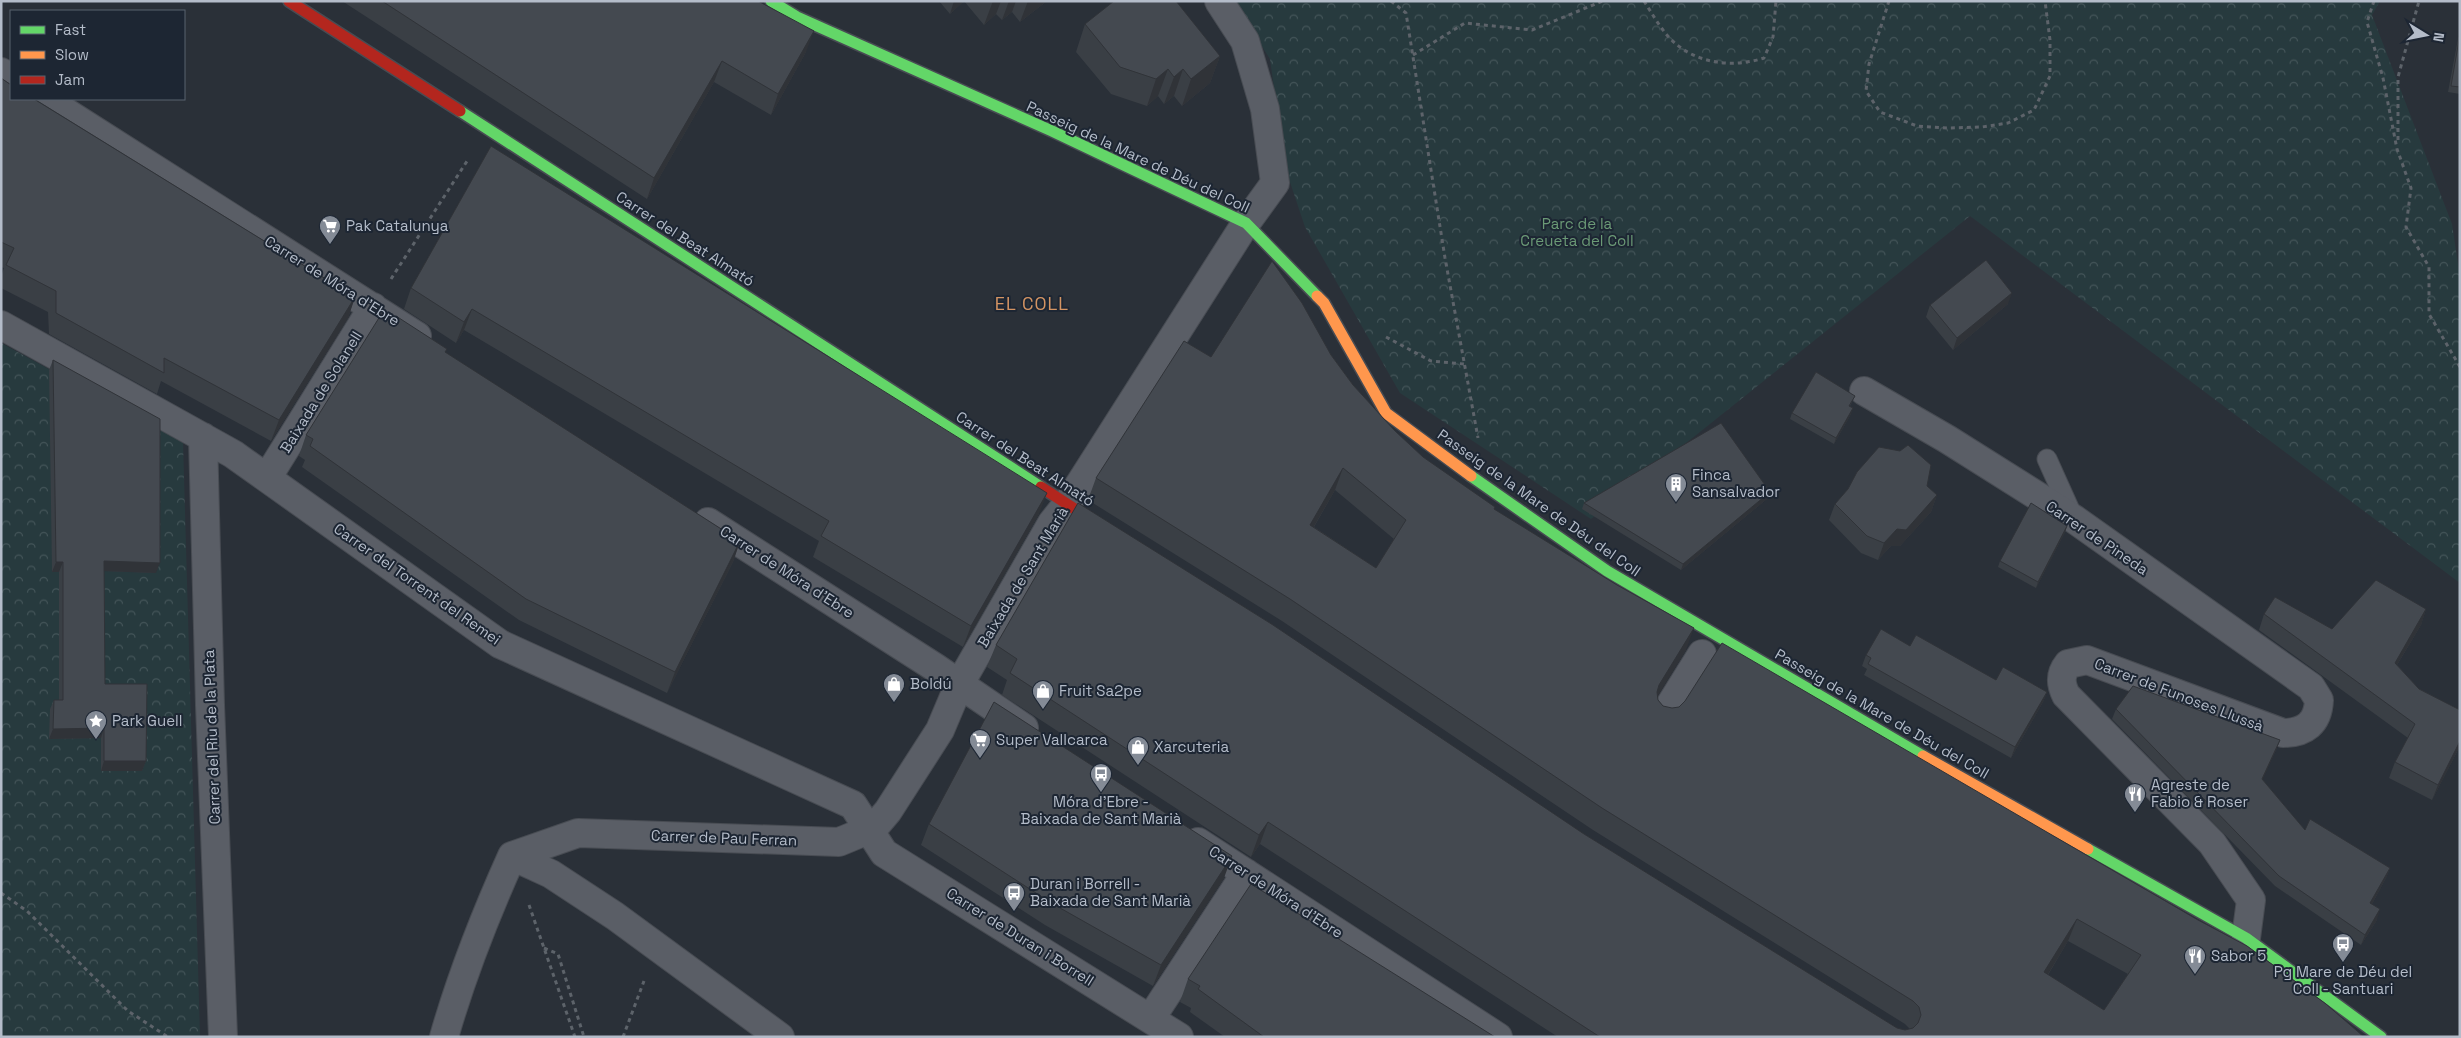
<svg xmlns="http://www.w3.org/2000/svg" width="2461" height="1038" viewBox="0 0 2461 1038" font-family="'Space Grotesk',sans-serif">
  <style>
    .park { fill: url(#park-crowns) }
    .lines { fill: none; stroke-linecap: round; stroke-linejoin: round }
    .lane-casing { stroke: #484c53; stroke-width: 21 }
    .street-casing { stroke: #484c53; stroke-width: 30 }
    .fast-casing { stroke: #484c53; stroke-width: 14 }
    .slow-casing { stroke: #484c53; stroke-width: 14 }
    .jam-casing { stroke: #484c53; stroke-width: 14 }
    .path { stroke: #5d636a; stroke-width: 3; stroke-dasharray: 4 4; stroke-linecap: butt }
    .lane { stroke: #5a5e66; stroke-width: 19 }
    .street { stroke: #5a5e66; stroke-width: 28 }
    .fast { stroke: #63d668; stroke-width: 11 }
    .slow { stroke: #ff974d; stroke-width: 11 }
    .jam { stroke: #b3261e; stroke-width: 11 }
    .wall { fill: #3a3f45; fill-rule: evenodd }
    .shaded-wall { fill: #303338 }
    .building { fill: #444950; stroke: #303338; fill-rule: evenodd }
    .labels { text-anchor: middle; stroke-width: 4; stroke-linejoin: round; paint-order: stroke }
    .street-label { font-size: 15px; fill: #b4bcc9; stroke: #1d2633 }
    .park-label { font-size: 15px; fill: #6b9a76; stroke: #1d2633 }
    .poi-label { font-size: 15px; fill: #b4bcc9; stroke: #1d2633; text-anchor: start }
    .quarter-label { font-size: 18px; letter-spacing: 1px; fill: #d59563; stroke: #1d2633 }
  </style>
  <defs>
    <pattern id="park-crowns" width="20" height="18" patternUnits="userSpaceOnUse" patternTransform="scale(1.25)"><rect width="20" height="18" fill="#273a3e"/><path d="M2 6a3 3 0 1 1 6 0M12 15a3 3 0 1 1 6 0" fill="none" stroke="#445559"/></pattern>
  </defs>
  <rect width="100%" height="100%" fill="#2a3038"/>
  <path class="park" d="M1233,1H2380L2372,15L2452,224L2460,277V583L1970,216L1591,519L1400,393L1305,227L1285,167L1270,59Z
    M1,343L183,442L200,1037H1Z"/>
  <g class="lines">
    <g class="lane-casing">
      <path id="lane" d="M2047,459L2074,519"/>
    </g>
    <g class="street-casing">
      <path id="street" d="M1,72L11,78
        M45,99L417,336
        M1,325L233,454L500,644L853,805L884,853L1179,1037
        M1864,391L1947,439L2074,519L2311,687L2319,700C2318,723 2305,733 2283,733L2087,660L2068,664C2060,674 2060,683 2066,695L2212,843L2251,900L2246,938
        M203,437L210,705L223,1037
        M267,478L373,307
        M708,522L936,668L1024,728
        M1664,715L1702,654
        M1198,842L1498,1037
        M512,856L551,874L615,916L780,1037
        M1151,1018L1246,873
        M444,1037C462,974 485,916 512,856L578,833L839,842L868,830L877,824L888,811L940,730L959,685L1052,523L1067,504L1246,223L1275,183L1265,109L1245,41L1219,1"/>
    </g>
    <g class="fast-casing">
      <path id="fast" d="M771,1L797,17L1052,131L1246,223L1317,296
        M460,111L1041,487
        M1471,476L1607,571L1923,756
        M2088,849L2246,938L2381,1037"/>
    </g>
    <g class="slow-casing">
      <path id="slow" d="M1317,296L1324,303L1386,413L1471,476
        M1923,756L2088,849"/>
    </g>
    <g class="jam-casing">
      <path id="jam" d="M289,1L460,111
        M1041,487L1107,530"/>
    </g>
    <path class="path" d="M1391,1L1406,13L1445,258L1478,438
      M1644,1C1651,12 1658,24 1666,34C1690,63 1730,69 1764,58L1773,37L1776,1
      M1889,1L1869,64L1866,91L1880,112L1917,126L1947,128L1982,127L2008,123L2034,110L2050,76V40L2045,1
      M2374,1L2367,22L2383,78L2397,149L2411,188L2406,227L2429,267V314L2460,367
      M1413,55L1465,23L1532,30L1603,1
      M2398,140V77L2419,1
      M391,279L469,158
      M1386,337L1431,361L1464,364
      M1,893L27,911L128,1011L168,1037
      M529,905L575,1037
      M544,948L558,954L584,1037
      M623,1037L644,981"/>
    <use href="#lane" class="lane"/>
    <use href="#street" class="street"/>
    <use href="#fast" class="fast"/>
    <use href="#slow" class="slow"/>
    <use href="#jam" class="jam"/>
  </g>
  <path class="wall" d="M342,1H758L806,52L771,115L714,82L647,199Z
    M939,1H964L950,14Z
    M964,1H1047L1020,22L1012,12L1002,20L996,14L984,25Z
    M1085,24L1220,56L1210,83L1182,106L1174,96L1164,104L1158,96L1147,106L1111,94L1076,52Z
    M2460,34V94L2448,92L2458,39Z
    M1,78L355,297L348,318L271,441L161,381L157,394L49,334L48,312L1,288V277L4,268L1,267Z
    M491,146L1039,514L963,647L813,557L819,541L464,330L456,343L404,309L411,288Z
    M2008,304L1953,350L1926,317L1930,305Z
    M446,353L740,541L733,562L667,693L519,620L302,467L305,460L299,456L306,435Z
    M1331,355L1353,385L1395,431L1423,457L1686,650L1657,696L1658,700L1663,706L2364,1037H1558L1260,844L1251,857L1002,695L1007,680L987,667L996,645L1584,834L1897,1028L1905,1030L1910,1029L1905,1024L1593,830L1282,621L1088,500L1096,478L1211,357ZM1335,490L1394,539L1376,568L1314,527ZM2068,941L2128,974L2104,1010L2048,975Z
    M53,360L156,573L104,571L105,684L146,761L142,771H101V738L49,739L50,709L54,700H59V572H52L49,370Z
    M1855,396L1850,406L1851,414L1834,444L1790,419L1792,413Z
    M1927,486L1937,495L1931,512L1900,546H1891L1878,560L1861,553L1829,520L1835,504Z
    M1770,492L1768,498L1681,570L1582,509L1584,503Z
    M2067,526L2065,532L2036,588L1998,567L2000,561Z
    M2426,609L2421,625L2397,665L2419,689L2460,710V746L2432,800L2389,778L2395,762L2408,738L2259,630L2264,614L2332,629Z
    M1910,646L1996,680L2047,692L2043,702L2011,758L1864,675L1867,669L1862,666L1866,655Z
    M2116,709L2280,740L2276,750L2262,780L2305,830L2390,868L2386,878L2372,904L2377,920L2361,945L2275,886L2112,719Z
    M929,824L1224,878L1153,986L1045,925L921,845Z
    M1188,979L1495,1037H1225L1190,1012L1191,1008L1180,1002Z"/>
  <path class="shaded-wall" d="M954,1H964L950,14Z
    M993,1H1001L996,14L984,25Z
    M1009,1H1016L1012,12L1002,20Z
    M1028,1H1047L1020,22Z
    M814,31L806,52L771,115L778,94Z
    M1220,56L1210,83L1182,106L1191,79Z
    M722,61L714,82L647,199L654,178Z
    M1168,69L1158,96L1147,106L1156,79Z
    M1183,69L1174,96L1164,104L1174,77Z
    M2012,293L2008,304L1953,350L1957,338Z
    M355,297L348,318L271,441L279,420Z
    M472,309L464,330L456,343L464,322Z
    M1853,408L1851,414L1834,444L1836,438Z
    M1343,468L1335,490L1302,547L1310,525Z
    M1770,492L1768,498L1681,570L1683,564Z
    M1047,493L1039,514L963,647L971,626Z
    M1937,495L1931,512L1900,546H1891L1878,560L1884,543L1897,529Z
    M2067,526L2065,532L2036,588L2038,582Z
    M740,541L733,562L667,693L675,672Z
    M104,561L160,563L156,573L100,571Z
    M56,562H63L59,572H52Z
    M2426,609L2421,625L2389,678L2395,663Z
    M1694,628L1686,650L1651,707L1659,685Z
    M2047,692L2043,702L2011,758L2015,747Z
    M104,728L101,738L49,739L53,729Z
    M2280,740L2276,750L2258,790L2262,779Z
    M2460,741V746L2432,800L2438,785Z
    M104,761H146L142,771H101Z
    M1268,822L1260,844L1251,857L1259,835Z
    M1232,856L1224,878L1153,986L1161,965Z
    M2390,868L2386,878L2367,913L2370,903Z
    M2380,909L2377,920L2361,945L2365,935Z
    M2077,919L2068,941L2036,994L2044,972Z"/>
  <path class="building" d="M382,1H758L814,31L778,94L722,61L654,178Z
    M1114,1H1176L1220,56L1191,79L1183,69L1174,77L1168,69L1156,79L1120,67L1085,24Z
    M2460,34V87L2451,86Z
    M1,78L11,85V99H34L355,297L279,420L164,358V373L56,313V291L6,265L14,248L1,242Z
    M491,146L1047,493L971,626L821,536L829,521L472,309L464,322L411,288Z
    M1986,260L2012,293L1957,338L1930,305Z
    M1272,261L1302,303L1331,355L1353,385L1395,431L1423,457L1495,507L1494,509L1617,585L1694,628L1659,685L1657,692L1658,700L1663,706L1672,708L1679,707L1685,701L1722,643L2198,920L2247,946L2326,1004L2364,1037H1600L1268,822L1259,835L1010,673L1017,659L996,645L1078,503L1273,625L1584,834L1897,1028L1905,1030L1913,1028L1918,1023L1921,1015L1919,1007L1913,1001L1602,808L1290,599L1096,478L1184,341L1211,357ZM1343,468L1406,520L1376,568L1310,525ZM2077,919L2141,955L2104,1010L2044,972Z
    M382,313L394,319L396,316L447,349L445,352L740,541L675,672L526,599L310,446L313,439L306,435Z
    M53,360L160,419V563L104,561L105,684H147L146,761H104V728L53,729L54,700H63V562H56Z
    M1816,372L1855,396L1849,406L1853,408L1836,438L1792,413Z
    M1721,423L1770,492L1683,564L1584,503Z
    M1908,445L1931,465L1927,486L1937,495L1906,530L1897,529L1884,543L1867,536L1835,504L1848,489L1857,472L1879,447L1900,451Z
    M2031,503L2067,526L2038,582L2000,561Z
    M2376,580L2426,609L2395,663L2419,689L2460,710V741L2438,785L2395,762L2415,724L2264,614L2275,597L2332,629Z
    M1881,629L1910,646L1916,635L1996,680L2003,667L2047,692L2015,747L1868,664L1871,658L1866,655Z
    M2133,686L2280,740L2262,779L2305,830L2310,819L2390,868L2370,903L2380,909L2365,935L2279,876L2116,709Z
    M994,702L1232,856L1161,965L1053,904L929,824Z
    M1251,884L1495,1037H1264L1198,989L1200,986L1188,979Z"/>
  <defs>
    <g id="supermarket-pin" transform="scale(1.125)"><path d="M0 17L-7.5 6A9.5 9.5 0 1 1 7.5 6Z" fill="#848b96" stroke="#1d2633"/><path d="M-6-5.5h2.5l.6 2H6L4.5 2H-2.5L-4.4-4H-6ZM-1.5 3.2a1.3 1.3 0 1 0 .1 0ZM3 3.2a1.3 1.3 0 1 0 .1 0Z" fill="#fff"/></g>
    <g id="building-pin" transform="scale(1.125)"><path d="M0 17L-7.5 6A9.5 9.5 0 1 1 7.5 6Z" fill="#848b96" stroke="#1d2633"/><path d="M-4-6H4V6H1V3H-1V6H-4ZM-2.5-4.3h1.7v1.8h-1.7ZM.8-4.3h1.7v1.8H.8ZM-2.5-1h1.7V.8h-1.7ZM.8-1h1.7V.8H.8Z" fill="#fff"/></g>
    <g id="shop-pin" transform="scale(1.125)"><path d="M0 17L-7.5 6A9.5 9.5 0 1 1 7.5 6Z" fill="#848b96" stroke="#1d2633"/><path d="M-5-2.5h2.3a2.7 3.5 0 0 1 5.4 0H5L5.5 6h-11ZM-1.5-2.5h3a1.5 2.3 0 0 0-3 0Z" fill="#fff"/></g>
    <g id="sight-pin" transform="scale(1.125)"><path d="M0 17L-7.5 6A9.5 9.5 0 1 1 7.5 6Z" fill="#848b96" stroke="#1d2633"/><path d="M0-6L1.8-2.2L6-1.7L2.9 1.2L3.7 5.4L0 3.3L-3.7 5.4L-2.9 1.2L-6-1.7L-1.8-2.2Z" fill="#fff"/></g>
    <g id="bus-pin" transform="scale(1.125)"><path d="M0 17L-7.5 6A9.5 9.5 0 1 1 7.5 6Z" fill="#848b96" stroke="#1d2633"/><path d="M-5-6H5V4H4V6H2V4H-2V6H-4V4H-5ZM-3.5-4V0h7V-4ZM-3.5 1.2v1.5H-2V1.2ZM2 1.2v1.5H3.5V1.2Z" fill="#fff"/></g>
    <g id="restaurant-pin" transform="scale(1.125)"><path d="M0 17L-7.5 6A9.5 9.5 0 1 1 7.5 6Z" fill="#848b96" stroke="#1d2633"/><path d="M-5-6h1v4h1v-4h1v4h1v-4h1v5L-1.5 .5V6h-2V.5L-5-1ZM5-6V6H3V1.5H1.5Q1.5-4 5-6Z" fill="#fff"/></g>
  </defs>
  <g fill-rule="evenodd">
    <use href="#supermarket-pin" x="330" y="226"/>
    <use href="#building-pin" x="1676" y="484"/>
    <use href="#shop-pin" x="894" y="684"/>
    <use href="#shop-pin" x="1043" y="691"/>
    <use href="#sight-pin" x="96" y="721"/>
    <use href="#supermarket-pin" x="980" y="740"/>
    <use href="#shop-pin" x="1138" y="747"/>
    <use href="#bus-pin" x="1101" y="774"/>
    <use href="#restaurant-pin" x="2135" y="794"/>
    <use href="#bus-pin" x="1014" y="893"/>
    <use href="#bus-pin" x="2343" y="944"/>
    <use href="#restaurant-pin" x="2195" y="956"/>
  </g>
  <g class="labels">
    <g class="street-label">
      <text transform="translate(1138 157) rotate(25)" y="5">Passeig de la Mare de Déu del Coll</text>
      <text transform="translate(685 239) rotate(33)" y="5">Carrer del Beat Almató</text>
      <text transform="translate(332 281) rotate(32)" y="5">Carrer de Móra d'Ebre</text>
      <text transform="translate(321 392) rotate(-58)" y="5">Baixada de Solanell</text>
      <text transform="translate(1025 459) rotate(33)" y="5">Carrer del Beat Almató</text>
      <text transform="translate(1539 503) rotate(35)" y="5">Passeig de la Mare de Déu del Coll</text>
      <text transform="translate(2097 538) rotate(34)" y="5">Carrer de Pineda</text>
      <text transform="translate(787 572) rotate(33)" y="5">Carrer de Móra d'Ebre</text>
      <text transform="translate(1023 577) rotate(-59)" y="5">Baixada de Sant Marià</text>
      <text transform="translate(417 584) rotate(35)" y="5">Carrer del Torrent del Remei</text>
      <text transform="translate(2179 695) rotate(21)" y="5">Carrer de Funoses Llussà</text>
      <text transform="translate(1882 714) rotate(30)" y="5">Passeig de la Mare de Déu del Coll</text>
      <text transform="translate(212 737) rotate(-92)" y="5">Carrer del Riu de la Plata</text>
      <text transform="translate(724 838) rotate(2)" y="5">Carrer de Pau Ferran</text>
      <text transform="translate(1276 892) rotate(33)" y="5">Carrer de Móra d'Ebre</text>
      <text transform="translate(1020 937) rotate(32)" y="5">Carrer de Duran i Borrell</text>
    </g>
    <g class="park-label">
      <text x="1577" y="229">Parc de la<tspan x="1577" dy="17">Creueta del Coll</tspan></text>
    </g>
    <g class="poi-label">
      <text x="346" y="231">Pak Catalunya</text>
      <text x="1692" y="480">Finca<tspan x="1692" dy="17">Sansalvador</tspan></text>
      <text x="910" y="689">Boldú</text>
      <text x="1059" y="696">Fruit Sa2pe</text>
      <text x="112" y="726">Park Guell</text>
      <text x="996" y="745">Super Vallcarca</text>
      <text x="1154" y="752">Xarcuteria</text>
      <text x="2151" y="790">Agreste de<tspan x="2151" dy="17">Fabio &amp; Roser</tspan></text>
      <text x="1101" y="807" text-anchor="middle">Móra d'Ebre -<tspan x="1101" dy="17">Baixada de Sant Marià</tspan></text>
      <text x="1030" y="889">Duran i Borrell -<tspan x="1030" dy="17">Baixada de Sant Marià</tspan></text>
      <text x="2211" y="961">Sabor 5</text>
      <text x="2343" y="977" text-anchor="middle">Pg Mare de Déu del<tspan x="2343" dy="17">Coll - Santuari</tspan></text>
    </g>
    <g class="quarter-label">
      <text x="1032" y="310">EL COLL</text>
    </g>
  </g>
  <rect width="2461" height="1038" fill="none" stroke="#b4bcc9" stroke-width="5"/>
  <rect x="10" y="10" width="175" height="90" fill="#1d2633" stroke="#59626f"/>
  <rect x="20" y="26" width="25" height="8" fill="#63d668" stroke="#59626f"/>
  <text x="55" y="35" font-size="15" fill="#b4bcc9">Fast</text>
  <rect x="20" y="51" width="25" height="8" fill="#ff974d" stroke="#59626f"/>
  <text x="55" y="60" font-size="15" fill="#b4bcc9">Slow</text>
  <rect x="20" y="76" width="25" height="8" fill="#b3261e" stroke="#59626f"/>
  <text x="55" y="85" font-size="15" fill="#b4bcc9">Jam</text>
  <g transform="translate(2426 35) rotate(100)" stroke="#1d2633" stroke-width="4" paint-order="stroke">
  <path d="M0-4L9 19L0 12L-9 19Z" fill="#b4bcc9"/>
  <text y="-8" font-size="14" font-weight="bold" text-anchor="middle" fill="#b4bcc9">N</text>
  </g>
</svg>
